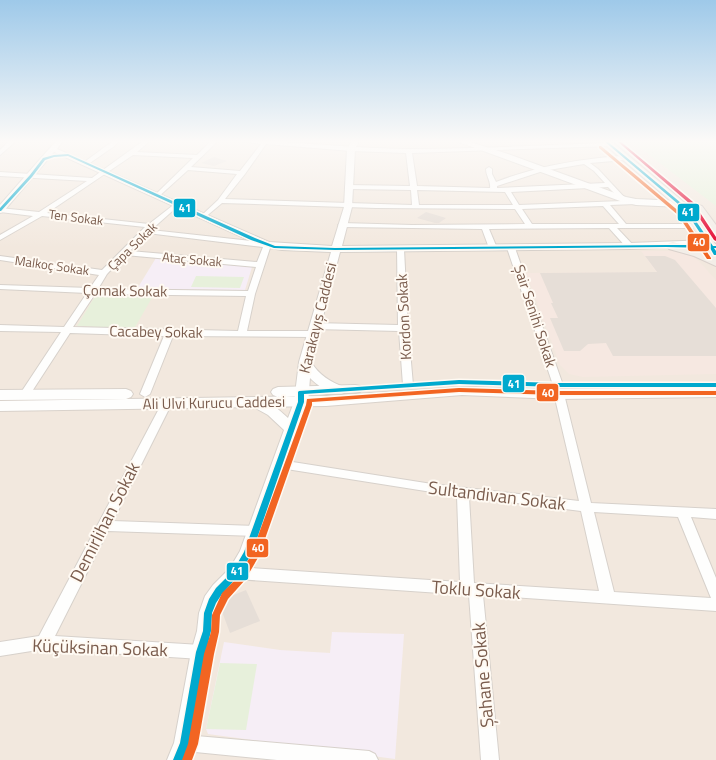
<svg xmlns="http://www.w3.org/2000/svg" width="716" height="760" viewBox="0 0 716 760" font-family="'Titillium Web',sans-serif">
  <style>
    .residential { fill: #f2e8de }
    .commercial { fill: #f6e8e1 }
    .education { fill: #f6eef6 }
    .green { fill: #e7f0db }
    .building { fill: #e6ded7 }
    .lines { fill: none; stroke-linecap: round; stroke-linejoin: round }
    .minor-casing { stroke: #d7d1cb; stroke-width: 2 }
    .tertiary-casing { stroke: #d7d1cb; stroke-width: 2 }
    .secondary-casing { stroke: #d9d2cb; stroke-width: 2 }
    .primary-casing { stroke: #dad1cc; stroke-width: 2 }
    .minor { fill: #fefefd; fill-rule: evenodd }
    .tertiary { fill: #fefefd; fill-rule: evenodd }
    .secondary { fill: #fefefd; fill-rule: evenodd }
    .primary { fill: #f3eee8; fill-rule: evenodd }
    .bus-1-casing { stroke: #fffaf3; stroke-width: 3 }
    .bus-2-casing { stroke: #fffaf3; stroke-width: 3 }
    .bus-3-casing { stroke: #fffaf3; stroke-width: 3 }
    .bus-1 { fill: #00a9ce; fill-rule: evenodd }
    .bus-2 { fill: #f26522; fill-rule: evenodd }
    .bus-3 { fill: #e4002b; fill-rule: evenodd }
    .labels { text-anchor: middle; stroke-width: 4; stroke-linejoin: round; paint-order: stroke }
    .far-street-label { font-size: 13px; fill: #7a5c4d; stroke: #fffaf3 }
    .street-label { font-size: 15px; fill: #7a5c4d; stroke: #fffaf3 }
    .near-street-label { font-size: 18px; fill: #7a5c4d; stroke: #fffaf3 }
    .line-badge { stroke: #fffaf3; stroke-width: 1.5 }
    .badge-label { font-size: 11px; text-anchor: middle; font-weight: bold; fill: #fff }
  </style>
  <rect width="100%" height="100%" fill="#f9f5f0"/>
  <path class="residential" d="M0,141H716V760H0Z"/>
  <path class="commercial" d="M641,251H672L692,256L699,261L716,280V374L583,377L569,374L560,365L526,273L656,272Z"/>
  <path class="education" d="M156,258L252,267L245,290L137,289Z
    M332,632L404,634L395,759L208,734L206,729L224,642L280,650L330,653Z"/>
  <path class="green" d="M631,141H716V206Z
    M196,276L244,277L240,288L191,287Z
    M102,296H153L134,329L77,326L94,298Z
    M220,663L257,664L246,730L206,729Z"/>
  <path class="building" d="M214,157L227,161L214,166L201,163Z
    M426,212L446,218L439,223H435L417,218Z
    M645,256H665L675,260L716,308V356H613L606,343L588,344L580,351H564L550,318H558L551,303H553L540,273L657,272Z
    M246,590L260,621L230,633L221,609L226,598Z"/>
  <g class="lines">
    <g class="minor-casing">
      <path id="minor" d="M9,141H16L0,155V150Z
        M113,141H119L113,147L87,165H83V163Z
        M143,141H150L137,152L197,155L211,141H218L191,167L240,171L261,144L242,141C298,141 353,149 409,149C476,149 542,145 609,143L611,144V146L412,153L417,186L490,188C491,181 486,176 486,169L489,167L492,169V174L496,182C529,169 564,162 599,158C608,157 618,155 627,157V159L625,160L590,163L598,169L625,198L626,199L624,201L636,200L639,202L636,204L610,205L626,224H698L702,226L698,228H617L634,246L630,248H627L609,228L489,229L497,248L493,250L489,248L482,229L342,227L338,225L342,223L412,225L525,224L515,209L376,208L222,203L203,219L200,217L201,216L218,200L237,174L188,170L157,198L154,196L155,195L193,158L133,155L47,213L149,224L176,203L179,205L178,206L151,230L270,243L271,245L255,294L247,331H312L317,334L312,337L173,336L150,394L145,397L140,394L164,336L70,333L29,396H21L20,394L61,332L0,331V325L64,327L87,293L0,289V285L90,288L99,275L0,260V256L102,270L145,227L42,216L0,240V235L33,216L0,212V208L39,212L87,181L0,176V172L92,178ZM266,144L351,151L406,153L410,186L348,185L345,187L348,189L411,190L412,205L225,199L245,174ZM584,164L594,171L605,183L497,188V186L543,171ZM608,187L622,201L519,205L511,192ZM417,190L505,192L513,205H419ZM603,206L619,224H532L522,209ZM147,233L263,247L257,262L130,251ZM125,255L256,267L248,291L98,289L107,274ZM95,294L246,296L238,331L73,327Z
        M508,246H511L515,248L563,385L562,387H554L553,385L507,248Z
        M397,247H400L404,249L408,328L413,385L408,388L403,385L399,331L314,329L310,326L314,323L398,325Z
        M559,391L564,394L591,503L716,509V519L691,517L716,578V611L483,595L499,760H481L469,595L236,579L231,577L229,573L231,569L236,567L460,582L457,496L280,468L276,467L274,464L276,461L280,460L432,484L579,501L554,394ZM469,497L581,511L599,591L474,583ZM594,512L678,517L711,598L614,592Z
        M167,400L172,403L113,521L257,526L262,527L263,531L262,535L257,536L108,531L55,636L201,645L206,647L209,652L206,657L201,659L44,649L0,656V642L39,636L162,403Z
        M185,735L369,751L375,754L378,760H277L185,751L179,749L177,743L179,737Z"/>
    </g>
    <g class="tertiary-casing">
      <path id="tertiary" d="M56,141H63L57,149L269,242L332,246L344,207L347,149L352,141H359L355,149L352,207L342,246L630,243L709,240L714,243L709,246L630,249L340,252L311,362C319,375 330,382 344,387L346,390L344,393C332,396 318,386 310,378L308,402L257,553L242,578L225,597L217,613V631L211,652L196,743L189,760H167L174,743L191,652L197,631L199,613L205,596L213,585L230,568L240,551L284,430L268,415L250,405L248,402L250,399C264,395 279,410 288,418L294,402L299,362L331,252L282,250L264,247L54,152L3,212L0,213V205Z
        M456,141H467L508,154L626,197L636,199L681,201L685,204L681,207L636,205L620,201Z"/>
    </g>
    <g class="secondary-casing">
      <path id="secondary" d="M355,385L360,386L362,389L360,392L278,397L273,395L271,392L273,389L278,387Z
        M462,387L559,389L716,387V397L559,399L462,395L326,406L0,411V401L326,396Z
        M126,389L131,391L133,394L131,397L126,399L0,400V390Z"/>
    </g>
    <g class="primary-casing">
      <path id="primary" d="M601,141H611L690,207L716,245V266L694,256L669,249L667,246L669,243L673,242L702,250L710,254L682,211Z
        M698,205L702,206L716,225V236L712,235L693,208Z"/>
    </g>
    <use href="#minor" class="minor"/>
    <use href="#tertiary" class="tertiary"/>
    <use href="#secondary" class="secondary"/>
    <use href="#primary" class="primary"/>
    <g class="bus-1-casing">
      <path id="bus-1" d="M604,141H607L687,208L713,246H716V248H714L716,251V255H714L710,248L666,247L335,250L274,248L251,240L68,156L54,157L45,160L32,177L1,211H0V208L30,175L43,158L54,155L68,154L255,238L275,246L335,248L666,245H708L685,210Z
        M459,380L558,383H716V387H558L459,384L304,394V402L252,553L239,575L222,594L216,603L212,613L211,631L206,652L190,743L183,760H173L180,743L196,652L203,631L204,613L209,599L216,588L233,571L244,552L298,402V392L299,391Z"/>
    </g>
    <g class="bus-2-casing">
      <path id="bus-2" d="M599,146H601L681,213L711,258V259H707L678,215L599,148Z
        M459,388L558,391H716V395H558L459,392L312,402V405L259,556L245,580L228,599L220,615L219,632L214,654L198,744L192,760H182L188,744L204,654L211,632L212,615L222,593L239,576L251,555L306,405L307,399Z"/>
    </g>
    <g class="bus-3-casing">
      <path id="bus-3" d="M617,141H620L693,202L716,237V241L714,240L690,204Z"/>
    </g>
    <use href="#bus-1" class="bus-1"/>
    <use href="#bus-2" class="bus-2"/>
    <use href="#bus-3" class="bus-3"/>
  </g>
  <linearGradient id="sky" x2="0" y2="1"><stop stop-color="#9ec9e9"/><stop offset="0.57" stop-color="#fcfaf8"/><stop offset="1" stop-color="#fcfaf8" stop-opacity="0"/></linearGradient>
  <rect width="716" height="248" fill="url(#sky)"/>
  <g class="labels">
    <g class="far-street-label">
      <text transform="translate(76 217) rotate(7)" y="5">Ten Sokak</text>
      <text transform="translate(132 246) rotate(-44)" y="5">Çapa Sokak</text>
      <text transform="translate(192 259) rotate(5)" y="5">Ataç Sokak</text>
      <text transform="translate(52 265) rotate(8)" y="5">Malkoç Sokak</text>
    </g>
    <g class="street-label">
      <text transform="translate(125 291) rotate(1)" y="5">Çomak Sokak</text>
      <text transform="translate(535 316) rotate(72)" y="5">Şair Senihi Sokak</text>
      <text transform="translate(404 317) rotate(-93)" y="5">Kordon Sokak</text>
      <text transform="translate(318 318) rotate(-76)" y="5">Karakayış Caddesi</text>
      <text transform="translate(156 332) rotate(1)" y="5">Cacabey Sokak</text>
      <text transform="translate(214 403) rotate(-1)" y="5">Ali Ulvi Kurucu Caddesi</text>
    </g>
    <g class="near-street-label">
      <text transform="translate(497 496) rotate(7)" y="6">Sultandivan Sokak</text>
      <text transform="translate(105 522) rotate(-63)" y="6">Demirlihan Sokak</text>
      <text transform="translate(476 590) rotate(4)" y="6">Toklu Sokak</text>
      <text transform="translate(100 648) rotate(2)" y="6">Küçüksinan Sokak</text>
      <text transform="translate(483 675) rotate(-95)" y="6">Şahane Sokak</text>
    </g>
  </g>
  <g class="line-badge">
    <rect x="173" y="198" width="23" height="20" rx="4" fill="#00a9ce"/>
    <rect x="677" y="203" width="23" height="19" rx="4" fill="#00a9ce"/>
    <rect x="687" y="233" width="23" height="19" rx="4" fill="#f26522"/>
    <rect x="502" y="374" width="23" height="19" rx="4" fill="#00a9ce"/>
    <rect x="536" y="383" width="23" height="19" rx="4" fill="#f26522"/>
    <rect x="246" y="538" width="23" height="20" rx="4" fill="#f26522"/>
    <rect x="226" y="562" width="23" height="19" rx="4" fill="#00a9ce"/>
  </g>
  <g class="badge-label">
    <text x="185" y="212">41</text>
    <text x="688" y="216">41</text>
    <text x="699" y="246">40</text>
    <text x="514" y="388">41</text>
    <text x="548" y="397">40</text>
    <text x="258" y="552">40</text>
    <text x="237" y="575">41</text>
  </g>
</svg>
